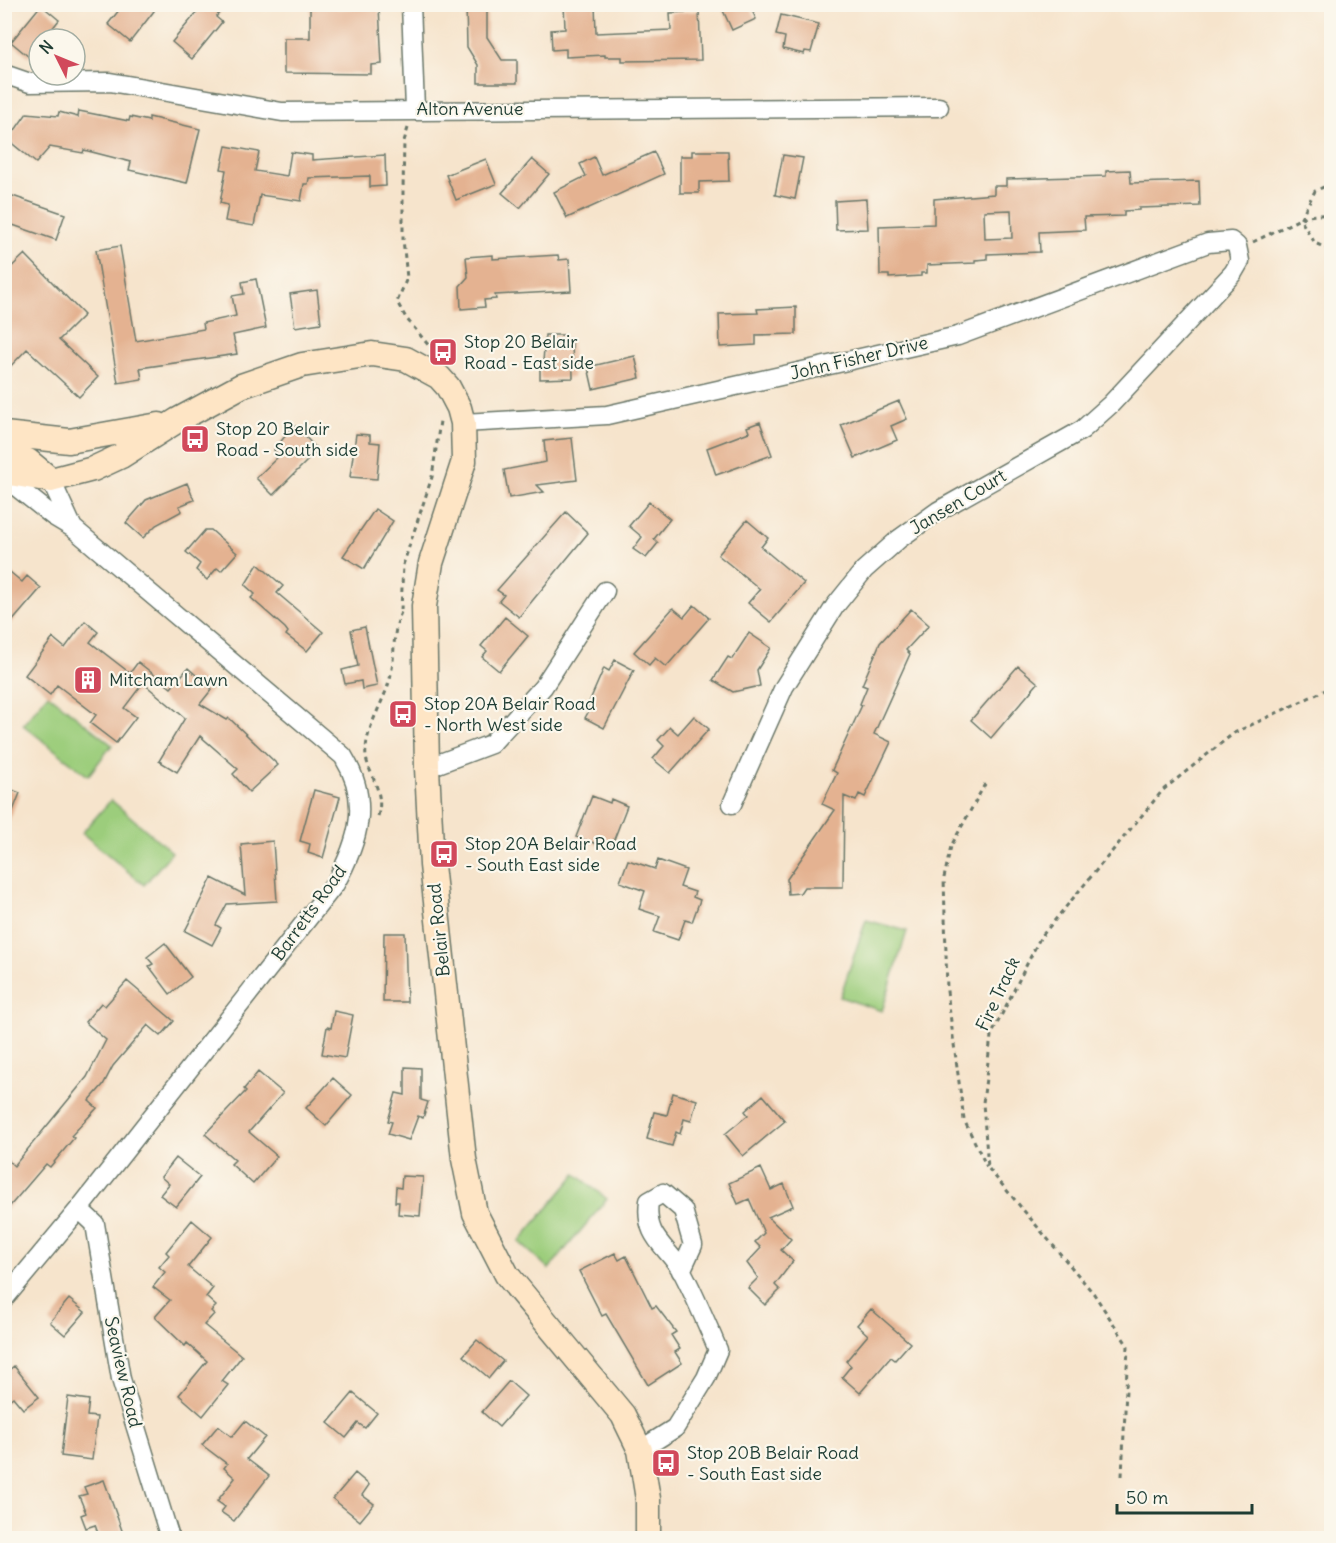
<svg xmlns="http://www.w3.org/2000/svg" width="1336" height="1543" viewBox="0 0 1336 1543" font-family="Delius,sans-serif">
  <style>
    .green { fill: #9ccd7c; stroke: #5e8558; stroke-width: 1.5 }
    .building { fill: #e4b291; fill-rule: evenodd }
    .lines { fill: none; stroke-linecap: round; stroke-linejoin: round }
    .street-casing { stroke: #6a7769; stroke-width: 21 }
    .secondary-casing { stroke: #6a7769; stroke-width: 27 }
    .path { stroke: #6a7769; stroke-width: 3; stroke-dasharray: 4.5 4.5; stroke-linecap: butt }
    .street { stroke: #fff; stroke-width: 18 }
    .secondary { stroke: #fee5c5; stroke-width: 24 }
    .labels { text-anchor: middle; stroke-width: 4.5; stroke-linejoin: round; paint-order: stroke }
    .street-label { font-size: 18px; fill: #1f3d34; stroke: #fbf7ec }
    .poi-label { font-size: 18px; fill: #1f3d34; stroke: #fbf7ec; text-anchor: start }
  </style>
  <rect width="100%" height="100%" fill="#fbf7ec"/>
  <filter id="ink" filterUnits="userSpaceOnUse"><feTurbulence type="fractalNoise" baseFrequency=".0167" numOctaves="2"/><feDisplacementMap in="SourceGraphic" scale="12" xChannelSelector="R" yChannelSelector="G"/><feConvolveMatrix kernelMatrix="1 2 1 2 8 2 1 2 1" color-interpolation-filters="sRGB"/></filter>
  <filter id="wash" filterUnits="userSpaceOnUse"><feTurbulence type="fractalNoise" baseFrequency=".008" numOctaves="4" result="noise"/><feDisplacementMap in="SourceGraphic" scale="24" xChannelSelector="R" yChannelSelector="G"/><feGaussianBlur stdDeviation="1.35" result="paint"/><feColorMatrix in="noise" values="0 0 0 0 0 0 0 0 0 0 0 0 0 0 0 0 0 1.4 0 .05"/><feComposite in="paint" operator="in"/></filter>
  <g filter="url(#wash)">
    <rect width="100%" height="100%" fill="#f6e4cc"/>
    <path class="green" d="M48,694L112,745L88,776L23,725Z
      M111,800L172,852L144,885L82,833Z
      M866,920L907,931L882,1011L840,997Z
      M576,1174L607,1199L549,1269L519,1242Z"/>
    <g id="blocks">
      <path class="building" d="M124,4H146L154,11L130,42L108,24Z
        M204,4H226L216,17L222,22L192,59L172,42Z
        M466,4H487V37L502,60H517V83H478V65L467,47Z
        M564,4H595L596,33L671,30L670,13L699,11L701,60L622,61V57H605V55L566,57V49L552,50L551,30L565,29Z
        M720,4H749L756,19L732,30Z
        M41,5L59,20L44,39H39V45L29,57L11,42Z
        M338,6V9L379,7L382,64L371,65V74L284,73V38H310V7Z
        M781,15L819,24L811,52L805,51L804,54L783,49L785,37L776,35Z
        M79,111L129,121L130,117L149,121V117L200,129L187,183L129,170L131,162L84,150L83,153L50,147L36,163L8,140L27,113L58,116L59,112L78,117Z
        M226,146L259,152L255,171L287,176L291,152L312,155V160L385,155L386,186L370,187V176L309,178L308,184H304L301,201L260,195L254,226L225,221L228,205L220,203L226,170L221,169Z
        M692,151H728L729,181L699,182V193H680V156H692Z
        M654,152L664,174L567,218L554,192L586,176L580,164L594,157L602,175Z
        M783,155L803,158L795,199L775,195Z
        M486,159L496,184L456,200L446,175Z
        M532,159L549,174L520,208L502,193Z
        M1130,170L1131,183L1199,181L1200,206L1139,208V210L1124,211V216L1084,217L1085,230L1039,232L1040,252L987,254V259L975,260V263L927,265V273H921V276L889,278V275H880L879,226L934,224V199L994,194V186H1006V179L1106,176V171ZM1011,210L1012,238L985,239L984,211Z
        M4,193L65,214L56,240L4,222Z
        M866,199L868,229L836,230L835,201Z
        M120,246L136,341L204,329L203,323L236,316L232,296L244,294L242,282L256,279L266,328L233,335L237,354L140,368L142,379L118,383L96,250Z
        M25,254L84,315L59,340L98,377L79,397L27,349L4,373V274Z
        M493,255V259L558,255L559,260L569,259L571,291L495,295L496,299L484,300L485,307L461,309L460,286L468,277L466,257Z
        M317,290L321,323L295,327L290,294Z
        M796,307V334L756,335V345L720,347L719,314L758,313L757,309Z
        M545,335H564L565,339H572L573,378L540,379V362H543Z
        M635,356L640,378L593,389L588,367Z
        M899,401L907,419L891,426L897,440L855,458L841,425Z
        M760,422L772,455L716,475L707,448L749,432L747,427Z
        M294,425L318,450L273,495L256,478L279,456L274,450Z
        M356,434L370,435V442L380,443L377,479L350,477Z
        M572,438L577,480L537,485L544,492L509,498L504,470L546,462L544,441Z
        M187,483L194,500L179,506L182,511L156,525L143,538L126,523L146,500Z
        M649,502L670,519L654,539L658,543L646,558L633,549L642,537L629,526Z
        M375,509L393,521L364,569L343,556Z
        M566,512L588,533L519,617L499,601L504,595L497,590Z
        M747,520L768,538L761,547L804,583L771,622L748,603L760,589L718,555Z
        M205,530H211L237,553L221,571L217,568L207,580L196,570L200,564L186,552Z
        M258,564L283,586L277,593L323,632L307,651L286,635L288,632L285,628L251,598L255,594L245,585Z
        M4,567L22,582L27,576L41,588L4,631Z
        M694,605L709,618L666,667L655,658L649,665L634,652L673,608L684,617Z
        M911,609L929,625L906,650L910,654L874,734L891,742L865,797L859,794L856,801L844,796L843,887H804L800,893L788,894L787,879L835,810L822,804L837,773L832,770L862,705L860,704L867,687L862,685L880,643Z
        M505,617L528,636L499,671L482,657L487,651L481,646Z
        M85,621L98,632L90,642L130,673L138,662L171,688L188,668L212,689L200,704L227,720L229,718L278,765L249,792L233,774L238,769L200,736L177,772L159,761L185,718L143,683L124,708L136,717L116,743L90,723L96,715L57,685L50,695L25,675L53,638L65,648Z
        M365,627L377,686L362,689L361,681L345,684L342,670L358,666L351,630Z
        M749,633L771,648L757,670L760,686L733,692L713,680L728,657L732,659Z
        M615,660L634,670L604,728L585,718L590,709L587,707L604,668L609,671Z
        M1018,666L1038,683L991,738L971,720Z
        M694,716L709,729L670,773L653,759L664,746L658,740L670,727L678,734Z
        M4,787L20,793L5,831H4Z
        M314,790L340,797L323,858L308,853L310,844L300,841Z
        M592,796L610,803L611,799L627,806L613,842L600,845L576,837Z
        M273,841L277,901L227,904L216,925L221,928L212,945L185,931L212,878L245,895L241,844Z
        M628,860L655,869L658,860L686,870L680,887L695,892L693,897L700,900L692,922L685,920L678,940L654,932L660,916L639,909L645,891L620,882Z
        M384,933H405L407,1002H383Z
        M165,943L191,977L170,994L149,966L153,964L147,957Z
        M127,981L174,1021L161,1036L148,1025L113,1066L103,1085L89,1101L97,1108L71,1136L74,1138L50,1167L46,1164L4,1213V1157L14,1166L87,1077L106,1040L85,1022L101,1003L105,1006Z
        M334,1011L353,1015L345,1058L322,1054L327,1027L331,1028Z
        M405,1067L421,1068V1100L428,1102L423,1118L418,1116L409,1140L388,1134L392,1122L388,1121L396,1093L405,1095Z
        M258,1072L283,1093L249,1132L277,1156L253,1184L231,1164L235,1160L205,1134L246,1091L244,1089Z
        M333,1078L352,1095L326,1126L306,1108Z
        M673,1093L697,1100L691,1121L684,1119L680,1134L676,1132L672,1146L647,1139L654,1112L667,1115Z
        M763,1095L785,1121L743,1156L725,1134L748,1115L745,1111Z
        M176,1158L200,1177L176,1207L160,1195L169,1184L161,1177Z
        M761,1168L771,1190L784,1184L793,1206L768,1217L791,1239L781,1250L793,1261L775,1285L780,1290L765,1305L748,1288L758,1278L747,1263L761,1248L755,1242L764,1233L749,1199L738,1204L729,1183Z
        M402,1176L423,1177L420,1216L398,1214L399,1202H395L396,1187L401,1188Z
        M192,1220L212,1237L188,1267L213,1288L206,1297L216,1306L211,1311L214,1314L204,1325L242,1356L222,1381L228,1385L203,1416L179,1395L207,1361L187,1343L185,1346L155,1317L170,1300L153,1287L165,1272L159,1267L169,1255L166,1252Z
        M615,1253L619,1260L626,1256L652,1308L656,1306L676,1332L671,1335L680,1349L675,1352L682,1363L648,1385L606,1314L602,1316L579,1271Z
        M69,1299L85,1312L65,1335L50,1322Z
        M871,1309L910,1343L895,1360L891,1357L860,1393L842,1377L851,1366L846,1361L868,1335L857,1325Z
        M477,1340L503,1361L489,1378L463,1356Z
        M14,1366L39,1397L23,1409L13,1397L4,1404V1374Z
        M509,1381L526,1396L499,1427L482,1412Z
        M353,1393L377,1413L365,1428L358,1423L346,1438L328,1423Z
        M68,1397L89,1400L87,1416L97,1417L92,1460L61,1456Z
        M245,1421L265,1437L247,1459L269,1476L234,1521L221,1512L225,1507L217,1501L235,1478L224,1468L227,1464L202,1445L218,1426L232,1437Z
        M355,1473L369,1485L362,1495L374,1504L360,1521L333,1499Z
        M104,1480L125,1539H100L95,1525L86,1528L81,1515L86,1513L79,1496L87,1494L84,1487Z"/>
    </g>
  </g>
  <g filter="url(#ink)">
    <use href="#blocks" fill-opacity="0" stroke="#6a7769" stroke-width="1.5"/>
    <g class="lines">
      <g class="street-casing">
        <path id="street" d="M411,4L415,109
          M4,74L30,83L110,82L282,112L939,107
          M463,423L607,415L958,336L1208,243L1231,241L1237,246L1240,261L1233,273L1111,404L1082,430L938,511L899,539L864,570L835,606L784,687L732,804
          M4,477L53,516L73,528L343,756C371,801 359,841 335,884L79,1209L4,1299
          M51,480L73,528
          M427,768L491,744L543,687L605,591
          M79,1209L95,1224L121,1379L170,1538
          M640,1450L675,1428L706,1378L718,1350C707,1324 696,1298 683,1273C667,1245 644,1239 649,1201L663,1193L683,1210L693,1245L681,1271"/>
      </g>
      <g class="secondary-casing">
        <path id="secondary" d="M4,434L69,441L159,425
          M4,453L28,461L51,480
          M4,472L51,480L93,469L121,456L178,420L241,386L302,365L372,354L406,359L439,377L448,387L459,408L463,423L464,461L431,563L424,606L427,768L432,865L464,1159L475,1213L507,1275L623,1415L640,1450L648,1499V1538"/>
      </g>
      <path class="path" d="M408,128L404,141L403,190V239L407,278L397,302L406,318L430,347
        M1332,183L1315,191L1300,219L1315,243L1332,251
        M1253,242L1306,216L1332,214
        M401,610L403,565L432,477L440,421
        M985,784L951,846L944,878L947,991L964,1120L987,1167
        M378,816C386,788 363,769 366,749C368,721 386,700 391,674C396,651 391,634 402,610
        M1122,1476L1128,1346L1094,1294L988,1168L983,1103L991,1036L1040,938L1163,790L1234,733L1332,687"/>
      <use href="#street" class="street"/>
      <use href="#secondary" class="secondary"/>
    </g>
  </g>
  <defs>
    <g id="bus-square" transform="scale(1.5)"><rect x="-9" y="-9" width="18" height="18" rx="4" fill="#d1495b" stroke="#fbf7ec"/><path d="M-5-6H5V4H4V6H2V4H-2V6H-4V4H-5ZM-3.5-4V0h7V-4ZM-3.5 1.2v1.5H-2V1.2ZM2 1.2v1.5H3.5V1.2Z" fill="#fff"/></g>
    <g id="building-square" transform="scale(1.5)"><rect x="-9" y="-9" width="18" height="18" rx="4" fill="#d1495b" stroke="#fbf7ec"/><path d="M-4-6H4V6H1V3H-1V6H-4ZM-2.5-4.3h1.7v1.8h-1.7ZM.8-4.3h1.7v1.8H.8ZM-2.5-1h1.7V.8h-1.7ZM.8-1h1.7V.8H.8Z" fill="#fff"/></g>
  </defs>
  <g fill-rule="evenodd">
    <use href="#bus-square" x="443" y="352"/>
    <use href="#bus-square" x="195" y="439"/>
    <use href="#building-square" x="88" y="680"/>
    <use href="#bus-square" x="403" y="714"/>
    <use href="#bus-square" x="444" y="854"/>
    <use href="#bus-square" x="666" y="1463"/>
  </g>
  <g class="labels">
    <g class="street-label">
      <text x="470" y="115">Alton Avenue</text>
      <text transform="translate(859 358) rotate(-13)" y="6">John Fisher Drive</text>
      <text transform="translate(958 502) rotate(-31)" y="6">Jansen Court</text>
      <text transform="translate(309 913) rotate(-54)" y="6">Barretts Road</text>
      <text transform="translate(439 930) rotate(-96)" y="6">Belair Road</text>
      <text transform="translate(998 994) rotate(-65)" y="6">Fire Track</text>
      <text transform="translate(123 1372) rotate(77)" y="6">Seaview Road</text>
    </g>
    <g class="poi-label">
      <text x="464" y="348">Stop 20 Belair<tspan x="464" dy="21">Road - East side</tspan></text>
      <text x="216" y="435">Stop 20 Belair<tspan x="216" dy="21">Road - South side</tspan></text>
      <text x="109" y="686">Mitcham Lawn</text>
      <text x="424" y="710">Stop 20A Belair Road<tspan x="424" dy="21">- North West side</tspan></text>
      <text x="465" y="850">Stop 20A Belair Road<tspan x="465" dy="21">- South East side</tspan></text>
      <text x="687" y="1459">Stop 20B Belair Road<tspan x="687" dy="21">- South East side</tspan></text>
    </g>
  </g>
  <rect width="1336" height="1543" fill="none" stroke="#fbf7ec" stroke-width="24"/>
  <g transform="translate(57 57) rotate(313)"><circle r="28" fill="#fbf7ec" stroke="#a3ada2" stroke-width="1.5"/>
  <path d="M0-4.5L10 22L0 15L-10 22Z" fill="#d1495b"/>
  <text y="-9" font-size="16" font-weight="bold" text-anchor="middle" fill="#1f3d34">N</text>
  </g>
  <path d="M1117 1504v9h135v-9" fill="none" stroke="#1f3d34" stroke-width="3"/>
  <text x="1126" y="1504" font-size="18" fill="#1f3d34" stroke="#fbf7ec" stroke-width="4.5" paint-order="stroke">50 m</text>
</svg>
